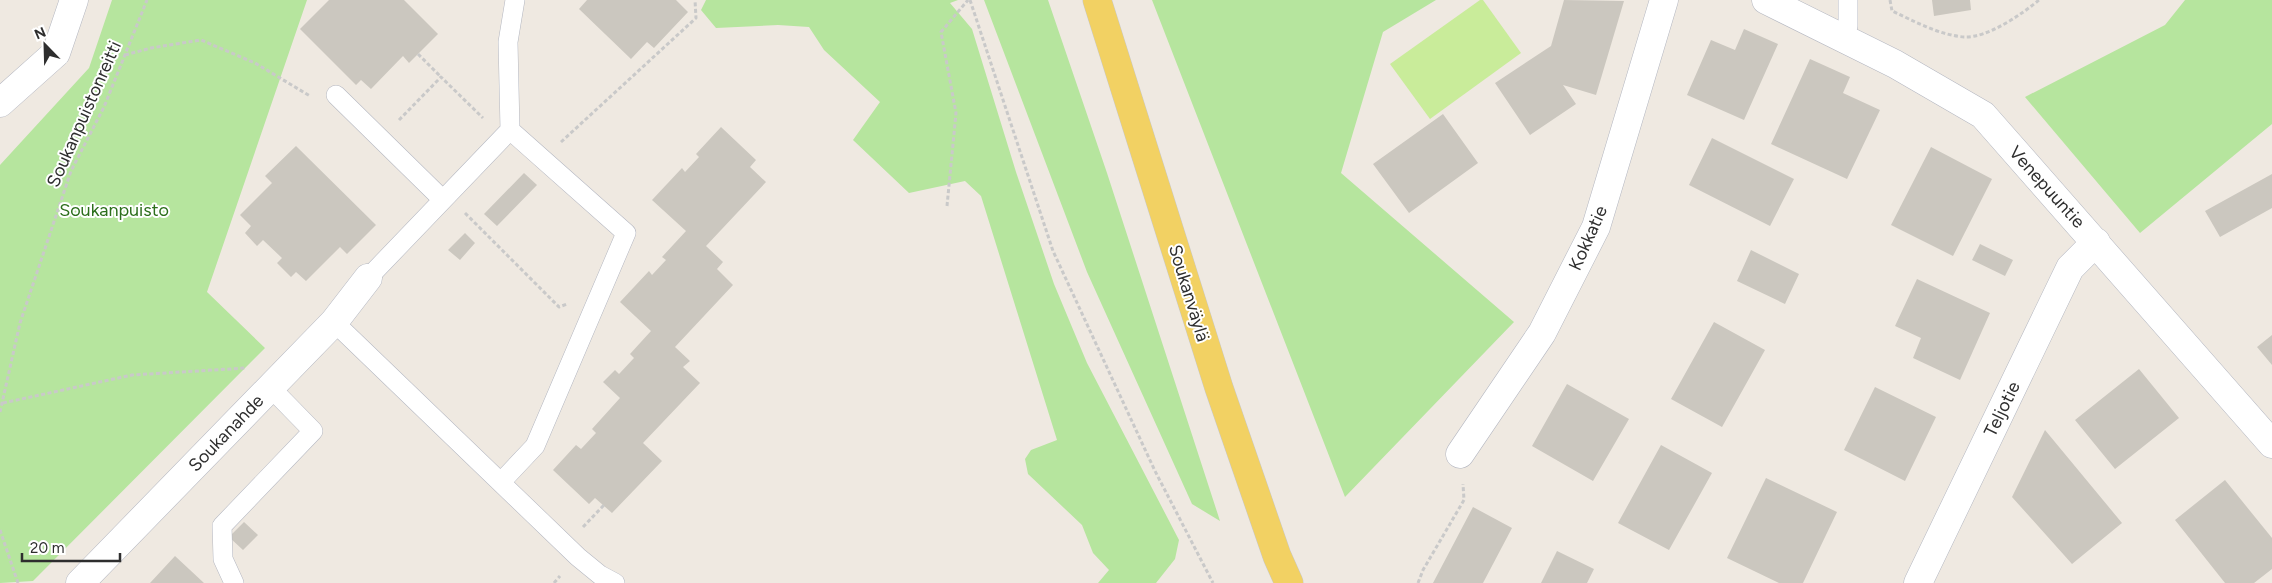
<svg xmlns="http://www.w3.org/2000/svg" width="2272" height="583" viewBox="0 0 2272 583" font-family="Figtree,sans-serif">
  <style>
    .green { fill: #b6e59e }
    .pitch { fill: #c9ec9a }
    .building { fill: #cbc7bf }
    .lines { fill: none; stroke-linecap: round; stroke-linejoin: round }
    .service-casing { stroke: #b4b7c1; stroke-width: 20 }
    .minor-casing { stroke: #b4b7c1; stroke-width: 29 }
    .primary-casing { stroke: #c9c9c9; stroke-width: 29 }
    .path { stroke: #c9c9c9; stroke-width: 3; stroke-dasharray: 4 2.5; stroke-linecap: butt }
    .service { stroke: #fff; stroke-width: 19 }
    .minor { stroke: #fff; stroke-width: 28 }
    .primary { stroke: #f2d163; stroke-width: 28 }
    .labels { text-anchor: middle; stroke-width: 4; stroke-linejoin: round; paint-order: stroke }
    .street-label { font-size: 18px; fill: #2e2e2e; stroke: #fff }
    .park-label { font-size: 18px; fill: #2c6e1b; stroke: #fff }
  </style>
  <rect width="100%" height="100%" fill="#efe9e1"/>
  <path class="green" d="M112,0H307L207,292L265,348L33,581L0,583V165L89,68Z
    M706,0H958L950,3L972,29L1016,172L1054,284L1087,363L1179,540L1175,559L1156,583H1098L1109,570L1093,553L1082,525L1028,474L1025,459L1031,450L1057,440L981,196L965,181L909,193L853,140L880,102L824,50L809,27L778,25L716,28L701,10Z
    M984,0H1048L1107,173L1220,521L1192,504L1087,272Z
    M1152,0H1436L1383,32L1341,173L1514,322L1345,497Z
    M2185,0H2272V124L2140,233L2025,97L2165,25Z"/>
  <path class="pitch" d="M1480,0H1483L1521,53L1430,119L1390,64Z"/>
  <path class="building" d="M329,0H404L438,34L409,63L403,56L371,89L361,80L356,85L300,29Z
    M587,0H676L688,12L654,48L647,42L631,59L579,9Z
    M1564,0L1624,1L1596,95L1563,85L1576,104L1530,135L1495,83L1551,46Z
    M1932,0H1970L1971,10L1934,16Z
    M1744,29L1778,44L1744,120L1687,95L1711,40L1735,50Z
    M1810,59L1850,77L1843,93L1880,110L1847,179L1771,144Z
    M1443,114L1478,163L1409,213L1373,164Z
    M721,127L756,160L750,167L766,182L706,246L723,262L717,269L733,285L675,347L690,361L683,367L700,383L643,443L662,461L612,513L595,498L589,504L553,470L576,445L581,449L596,433L592,429L620,398L603,382L615,370L619,374L634,358L630,354L651,331L620,302L649,271L652,275L666,260L662,257L686,231L652,200L682,168L685,172L699,157L696,154Z
    M1712,138L1794,179L1770,226L1689,185Z
    M296,146L376,225L347,254L340,247L306,281L296,272L291,277L277,263L282,258L263,240L257,246L245,233L251,226L240,215L272,183L265,176Z
    M1931,147L1992,179L1953,256L1891,225Z
    M524,173L537,185L497,226L484,214Z
    M2272,174V208L2220,237L2205,211Z
    M465,233L475,243L460,260L448,250Z
    M1980,244L2013,260L2005,276L1972,260Z
    M1751,250L1799,274L1785,304L1737,281Z
    M1917,279L1990,313L1960,380L1913,358L1921,338L1895,326Z
    M1714,322L1765,350L1722,427L1671,399Z
    M2272,335V365L2257,347Z
    M2139,369L2179,418L2115,469L2075,420Z
    M1567,384L1629,419L1593,481L1532,446Z
    M1875,387L1936,417L1905,481L1844,450Z
    M2045,430L2122,523L2072,564L2012,497Z
    M1661,445L1712,473L1669,550L1618,523Z
    M1766,478L1837,512L1803,583H1779L1727,558Z
    M2225,480L2272,538V569L2254,583H2225L2175,520Z
    M1473,507L1512,528L1483,583H1433Z
    M244,522L258,535L243,550L229,537Z
    M1557,551L1594,569L1587,583H1541Z
    M175,556L204,583H150Z"/>
  <g class="lines">
    <g class="service-casing">
      <path id="service" d="M1844,40L1848,26V0
        M336,95L442,199
        M368,278L510,130L508,42L515,0
        M334,322L578,557L600,575L615,583
        M501,482L535,446L626,233L510,130
        M234,583L223,559L222,526L313,431L271,388"/>
    </g>
    <g class="minor-casing">
      <path id="minor" d="M1766,0L1895,64L1983,115L2272,444
        M0,103L56,53L74,0
        M1460,454L1542,333L1596,227L1664,0
        M80,583L334,322L368,278
        M1918,583L2070,268L2096,242"/>
    </g>
    <g class="primary-casing">
      <path id="primary" d="M1097,0L1219,388L1277,556L1289,583"/>
    </g>
    <path class="path" d="M970,0L1053,251L1155,471L1213,583
      M1890,0L1892,11C1914,21 1939,35 1964,37C1988,38 2022,14 2039,0
      M418,54L441,77
      M125,55L151,48L201,40L255,63L310,96
      M399,120L441,77L483,118
      M561,142L696,18L695,0
      M947,206L956,113L941,32L968,0
      M465,213L559,307L567,304
      M3,403L132,375L246,368
      M0,412L20,323L71,171L104,107L147,0
      M583,527L604,505
      M0,530L18,583
      M554,583L560,576
      M1418,583L1423,570L1464,500L1463,484"/>
    <use href="#service" class="service"/>
    <use href="#minor" class="minor"/>
    <use href="#primary" class="primary"/>
  </g>
  <g class="labels">
    <g class="street-label">
      <text transform="translate(84 114) rotate(-66)" y="6">Soukanpuistonreitti</text>
      <text transform="translate(2047 187) rotate(48)" y="6">Venepuuntie</text>
      <text transform="translate(1588 238) rotate(-66)" y="6">Kokkatie</text>
      <text transform="translate(1189 293) rotate(73)" y="6">Soukanväylä</text>
      <text transform="translate(2002 409) rotate(-64)" y="6">Teljotie</text>
      <text transform="translate(226 433) rotate(-46)" y="6">Soukanahde</text>
    </g>
    <g class="park-label">
      <text x="114" y="216">Soukanpuisto</text>
    </g>
  </g>
  <g transform="translate(45 45) rotate(337)" stroke="#ffffff" stroke-width="4" paint-order="stroke">
  <path d="M0-4L9 19L0 12L-9 19Z" fill="#2e2e2e"/>
  <text y="-8" font-size="14" font-weight="bold" text-anchor="middle" fill="#2e2e2e">N</text>
  </g>
  <path d="M22 553v8h98v-8" fill="none" stroke="#2e2e2e" stroke-width="2.5"/>
  <text x="30" y="553" font-size="15" fill="#2e2e2e" stroke="#ffffff" stroke-width="4" paint-order="stroke">20 m</text>
</svg>
